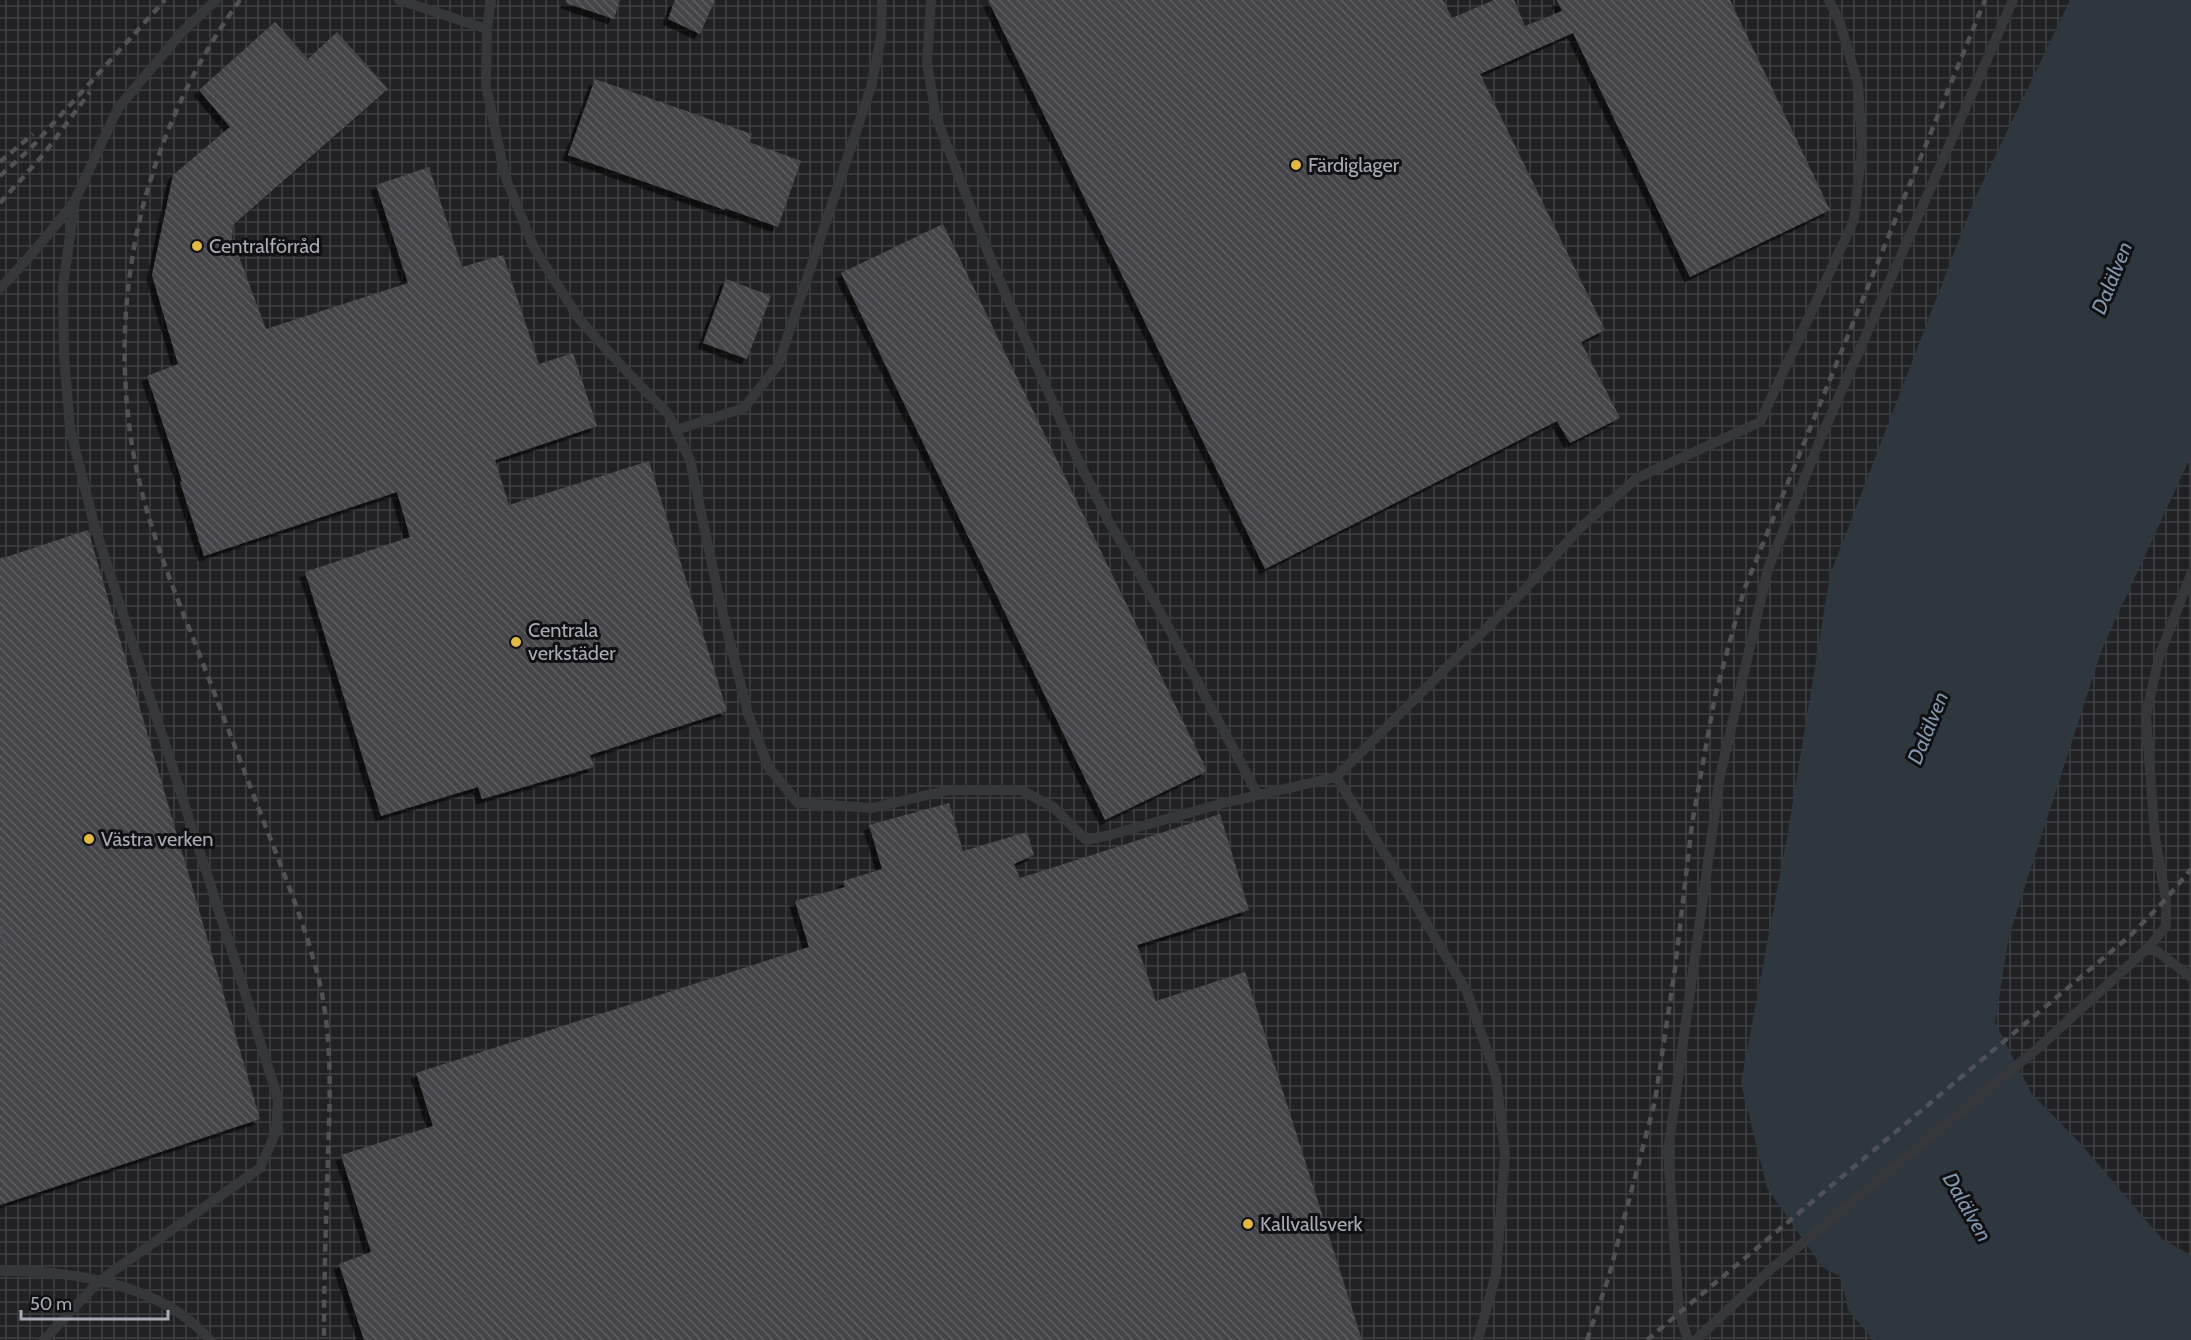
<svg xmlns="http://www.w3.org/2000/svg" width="2191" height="1340" viewBox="0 0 2191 1340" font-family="Cabin,sans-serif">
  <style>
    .industrial { fill: url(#industrial-grid) }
    .water { fill: #2f373e }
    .building { fill: url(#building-back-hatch); filter: url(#shadow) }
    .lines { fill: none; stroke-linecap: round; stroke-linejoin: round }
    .lane { stroke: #36373b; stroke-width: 10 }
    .rail { stroke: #505156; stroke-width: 4.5; stroke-dasharray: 8 6; stroke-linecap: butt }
    .poi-dot { fill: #e1b943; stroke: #101012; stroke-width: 2 }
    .labels { text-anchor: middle; stroke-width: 6; stroke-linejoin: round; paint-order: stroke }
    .poi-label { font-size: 20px; fill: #a8abb6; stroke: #101012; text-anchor: start }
    .water-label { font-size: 21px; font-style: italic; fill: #8296ae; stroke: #101012 }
  </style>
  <defs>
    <pattern id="industrial-grid" width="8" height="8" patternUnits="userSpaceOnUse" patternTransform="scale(1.5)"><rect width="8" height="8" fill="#212124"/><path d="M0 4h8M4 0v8" fill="none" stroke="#3e3f42"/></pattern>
    <pattern id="building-back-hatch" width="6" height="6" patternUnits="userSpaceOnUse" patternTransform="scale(1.5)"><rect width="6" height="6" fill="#44454a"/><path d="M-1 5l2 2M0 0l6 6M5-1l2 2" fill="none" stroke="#5c5d62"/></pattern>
    <filter id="shadow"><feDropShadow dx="-5.5" dy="5.5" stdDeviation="0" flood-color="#0009"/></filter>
  </defs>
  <rect width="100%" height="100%" fill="#151517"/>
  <path class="industrial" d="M0,0H2191V1340H0Z"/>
  <path class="water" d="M2070,0H2191V456L2102,649L2009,936L1995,1023L2032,1094L2081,1144L2162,1239L2191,1255V1340H1873L1848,1310L1841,1277L1822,1267L1767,1188L1741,1083L1787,837L1830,575L1975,198Z"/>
  <path class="building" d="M566,0H620L614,19L566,3Z
    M675,0H715L700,34L668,19Z
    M988,0H1443L1452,18L1494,0H1514L1525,26L1562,11L1557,0H1730L1830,210L1690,277L1573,33L1480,74L1605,330L1581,342L1620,418L1570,443L1557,421L1265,569Z
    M275,22L308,59L337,32L388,89L233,225L232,238L266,329L408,283L376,185L429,167L462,267L503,255L539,364L573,353L597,426L495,460L509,505L649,461L727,711L590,755L594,767L482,799L478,787L381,816L305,572L410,537L397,492L204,556L180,482L182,481L147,376L178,364L152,275L173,175L230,127L199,90Z
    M595,79L752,134L749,142L801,161L778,227L725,208V210L568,155Z
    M943,224L1207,771L1105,820L841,273Z
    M726,279L771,296L747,359L703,343Z
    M88,530L260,1119L0,1205V559Z
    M949,803L963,851L1027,832L1034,855L1014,864L1020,878L1220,814L1249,910L1137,945L1156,1001L1245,972L1362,1340H364L339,1264L371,1252L341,1155L433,1126L416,1073L809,947L795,901L845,887L843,881L882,869L869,825Z"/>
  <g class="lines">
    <path class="lane" d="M399,0L487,29
      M491,0L487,29L486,86L505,176L534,248L580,320L629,374L668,414L690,460L719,598L748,714L769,768L798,803L872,808L949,790H1021L1053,807L1086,840L1110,835L1220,804L1336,777L1400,878L1467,992L1496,1076L1505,1155L1496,1274L1478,1340
      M931,0L927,63L936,117L993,265L1078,460L1110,524L1136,567L1258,795
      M0,288C27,261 50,233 73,203
      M676,430L744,408L778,365L871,87L881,37L882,0
      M1336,777L1514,601L1580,528L1637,478L1760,422L1854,220L1862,147L1858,84L1840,23L1829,0
      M2150,946L2191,977
      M0,1271C71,1270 162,1284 210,1340
      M44,1340L99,1281L260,1168L276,1132L278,1099L236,964L94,524L70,428L64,356L63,286L75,200L118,108L182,32L216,0
      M1688,1340L1679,1312L1668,1151L1720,776L1768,569L1820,440L2013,0
      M1696,1340L1770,1270L2039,1047L2150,946L2166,926V899L2155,838L2146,716L2159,657L2191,574"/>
    <path class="rail" d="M240,0C197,59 166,125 146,195C124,274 119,358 131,439C141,506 166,571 191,633C215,694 238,755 262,817C282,869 304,921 318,976C333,1035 330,1097 328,1157C326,1218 324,1279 324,1340
      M0,162L33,134
      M0,176L31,148L165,0
      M0,203L43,155L90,92
      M0,926L6,945
      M1587,1340L1609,1276L1655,1101L1675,969L1692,824L1715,696L1744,590L1985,0
      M1647,1340L2131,935L2166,899L2191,869"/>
  </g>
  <g class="poi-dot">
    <circle cx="1296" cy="165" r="6"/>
    <circle cx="197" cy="246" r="6"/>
    <circle cx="516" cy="642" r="6"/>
    <circle cx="89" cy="839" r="6"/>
    <circle cx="1248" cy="1224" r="6"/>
  </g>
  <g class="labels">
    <g class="poi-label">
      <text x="1308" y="172">Färdiglager</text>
      <text x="209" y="253">Centralförråd</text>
      <text x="528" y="637">Centrala<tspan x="528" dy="23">verkstäder</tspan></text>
      <text x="101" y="846">Västra verken</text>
      <text x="1260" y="1231">Kallvallsverk</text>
    </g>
    <g class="water-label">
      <text transform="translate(2112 278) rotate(-68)" y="7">Dalälven</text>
      <text transform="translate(1928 728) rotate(-68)" y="7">Dalälven</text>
      <text transform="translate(1967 1207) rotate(60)" y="7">Dalälven</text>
    </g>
  </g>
  <path d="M21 1310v9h147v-9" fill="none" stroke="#a8abb6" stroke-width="3"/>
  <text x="30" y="1310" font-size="18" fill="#a8abb6" stroke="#101012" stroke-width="4.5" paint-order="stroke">50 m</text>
</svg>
